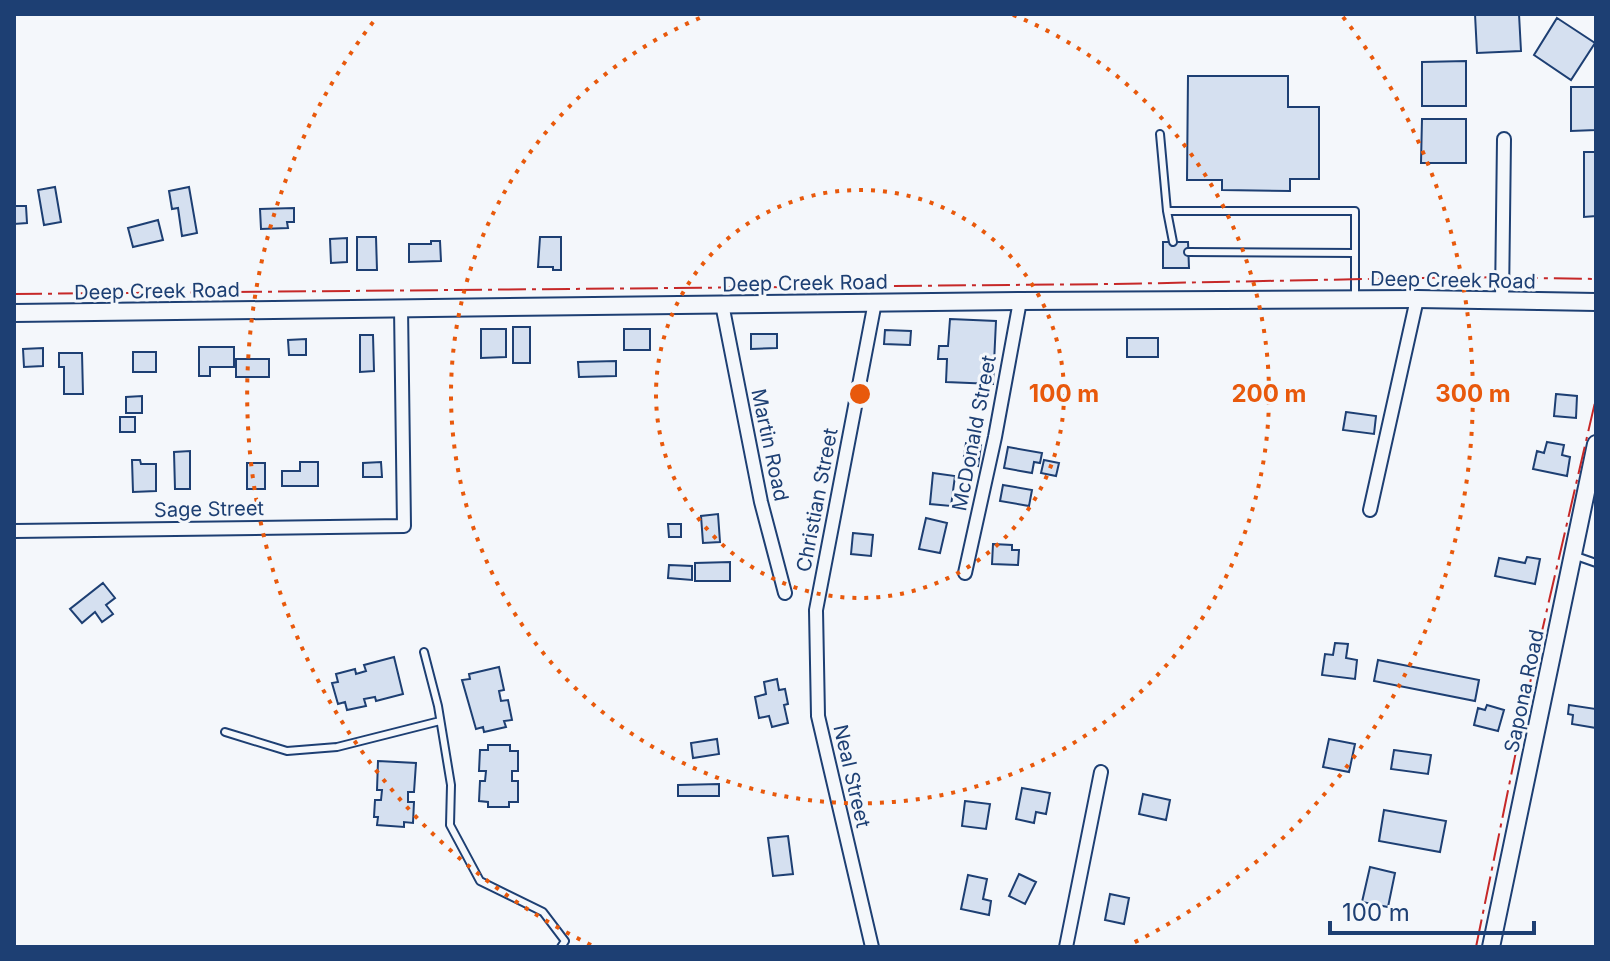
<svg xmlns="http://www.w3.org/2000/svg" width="1610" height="961" viewBox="0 0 1610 961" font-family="Inter,sans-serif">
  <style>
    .building { fill: #d5e0f0; stroke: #1d3f73; stroke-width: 2 }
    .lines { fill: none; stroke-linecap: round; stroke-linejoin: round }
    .service-casing { stroke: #1d3f73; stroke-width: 10 }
    .minor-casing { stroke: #1d3f73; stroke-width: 16 }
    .tertiary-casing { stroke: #1d3f73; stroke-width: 20 }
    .service { stroke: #f4f7fb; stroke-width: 6 }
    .minor { stroke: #f4f7fb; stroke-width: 12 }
    .tertiary { stroke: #f4f7fb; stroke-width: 16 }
    .power { stroke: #c62828; stroke-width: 2; stroke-dasharray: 28 6 4 6; stroke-linecap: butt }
    .ring { fill: none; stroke: #e8590c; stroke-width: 4; stroke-dasharray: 4 8 }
    .labels { text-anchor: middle; stroke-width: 6; stroke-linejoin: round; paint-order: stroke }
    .street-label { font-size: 20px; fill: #1d3f73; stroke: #f4f7fb }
    .centre { fill: #e8590c; stroke: #f4f7fb; stroke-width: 4 }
    .ring-label { font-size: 24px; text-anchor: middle; font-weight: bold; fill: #e8590c; stroke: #f4f7fb; stroke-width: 6; stroke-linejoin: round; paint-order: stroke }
  </style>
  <rect width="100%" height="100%" fill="#f4f7fb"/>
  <path class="building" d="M1475,14H1519L1521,51L1477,53Z
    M1557,18L1595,43L1571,80L1534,55Z
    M1466,61V106H1422V62Z
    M1188,76H1288V107H1319V179H1290V191L1222,190V180H1187Z
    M1571,87H1596V130L1571,131Z
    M1422,119H1466V163H1421Z
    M1584,152H1596V216L1584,217Z
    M55,187L61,222L44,225L38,190Z
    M189,187L197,233L182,236L178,208L172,209L169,191Z
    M14,206H26L27,223L14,224Z
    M294,208V222H287L288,228L261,229L260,209Z
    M158,220L163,240L133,247L128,228Z
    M357,237H376L377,270H357Z
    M540,237H561V270H553V267H538Z
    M347,238V262L331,263L330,239Z
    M431,241H440L441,261L409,262V244H431Z
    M1163,242H1188L1189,268H1163Z
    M950,319L996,321L993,384L946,382L947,359H938L939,346H948Z
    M513,327H530V363H513Z
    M481,329H506V357L481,358Z
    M624,329H650V350H624Z
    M885,330L911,331L910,345L884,344Z
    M751,334H777V348L751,349Z
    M360,335H373L374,371L360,372Z
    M1127,338H1158V357H1127Z
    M306,339V355H289L288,340Z
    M199,347H234V367H210V376H199Z
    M43,348V366L24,367L23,349Z
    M133,352H156V372H133Z
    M59,353H82L83,394H64V367H59Z
    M236,359H269V377H236Z
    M616,361V376L579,377L578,362Z
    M1556,394L1577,396L1576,418L1554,416Z
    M142,396V413H126V397Z
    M1346,412L1376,416L1374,434L1343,430Z
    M120,417H135V432H120Z
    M1547,442L1564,445L1562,455L1570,457L1567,476L1533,469L1537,451L1544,453Z
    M966,443L981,445L978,466L967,464L968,456H964Z
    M1008,447L1042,453L1040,463L1034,462L1032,473L1004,468Z
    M190,451V489H175L174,452Z
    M132,460H140L141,464H156V491L133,492Z
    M1044,460L1059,463L1056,476L1041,473Z
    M300,462H318V486H282V471H300Z
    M381,462L382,477H363V463Z
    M247,463H265V489H247Z
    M933,473L955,476L951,506L930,504Z
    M1003,485L1032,490L1029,506L1000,501Z
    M718,514L720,542L703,543L701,516Z
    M926,518L947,523L940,553L919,549Z
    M668,524H681V537H669Z
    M853,533L873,535L871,556L851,554Z
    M993,544L1012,545V550H1019L1018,565L992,564Z
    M1527,557L1540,559L1535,584L1495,576L1499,558L1525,563Z
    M730,562V581H695V563Z
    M669,565L692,566V580L668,578Z
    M103,583L115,598L106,605L113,614L102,622L95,612L82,623L70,609Z
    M1335,643L1348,644L1346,658L1357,660L1355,679L1322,675L1325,654L1333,655Z
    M394,657L403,694L376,701L375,697L364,699L366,706L347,710L345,702L338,704L332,683L338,682L336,674L355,669L356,674L366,671L364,665Z
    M1378,660L1479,680L1475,701L1374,681Z
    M499,667L504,690L499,691L501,701L508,700L512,720L504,721L506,727L484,732L483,727L476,729L462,680L470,679L469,674Z
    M777,679L779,690L785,689L788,704L784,705L788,723L772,727L769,716L759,718L755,697L766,694L764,682Z
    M1487,705L1504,710L1498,731L1474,725L1478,708L1485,710Z
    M1569,705L1596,709V728L1572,724L1573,715L1568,714Z
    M717,739L719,754L693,758L691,743Z
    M1329,739L1355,744L1349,772L1323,767Z
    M488,745H510V751H518V771H512V781H518V802H509V807H488V802L479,801L480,781H485L486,771H479L480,750H488Z
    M1394,750L1431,755L1428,774L1391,769Z
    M378,761L416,763L414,792H408V802H414L413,823L404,822V827L377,825L378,817H374L375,800H381L382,790H377Z
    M719,784V796H678V785Z
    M1022,788L1050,793L1046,814L1036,812L1034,823L1016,819Z
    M1143,794L1170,800L1166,820L1139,814Z
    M965,801L990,804L986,829L962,826Z
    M1384,810L1446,821L1440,852L1379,841Z
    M788,836L793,874L773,876L768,838Z
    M1370,867L1395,873L1388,907L1362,902Z
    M1019,874L1036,882L1025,904L1009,896Z
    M968,875L987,879L983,899L991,901L989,915L961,909Z
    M1110,894L1129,898L1124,924L1105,920Z"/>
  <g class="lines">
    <g class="service-casing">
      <path id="service" d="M1160,134L1167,211H1355V299
        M1167,211L1173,242
        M1188,252L1355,253
        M1576,556L1596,563
        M424,652L438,706L451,785L450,825L480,881L543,912L565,941L561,947
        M225,732L287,751L337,747L440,721"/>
    </g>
    <g class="minor-casing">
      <path id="minor" d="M1502,300L1504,139
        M722,304L761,502L785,593
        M1370,510L1417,299
        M14,531L404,526L401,308
        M965,573L995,437L1020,301
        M872,947L818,716L816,610L875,302
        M1066,947L1101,772"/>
    </g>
    <g class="tertiary-casing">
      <path id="tertiary" d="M14,313L1020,301L1417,299L1596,302
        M1491,947L1596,444"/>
    </g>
    <use href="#service" class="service"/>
    <use href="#minor" class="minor"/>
    <use href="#tertiary" class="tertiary"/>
    <path class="power" d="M14,294L1114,284L1467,277L1596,279
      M1476,947L1530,683L1596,398"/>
  </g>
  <g class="ring">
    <circle cx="860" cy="394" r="204"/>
    <path d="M1013 15A409 409 0 1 1 707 15"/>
    <path d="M591 945A613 613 0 0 1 377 17M1343 17A613 613 0 0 1 1129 945"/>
  </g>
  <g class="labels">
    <g class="street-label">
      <text transform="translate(1453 280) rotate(1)" y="7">Deep Creek Road</text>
      <text transform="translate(805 283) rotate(-1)" y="7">Deep Creek Road</text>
      <text transform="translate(157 291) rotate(-1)" y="7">Deep Creek Road</text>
      <text transform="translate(974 433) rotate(-79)" y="7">McDonald Street</text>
      <text transform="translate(770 445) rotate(78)" y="7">Martin Road</text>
      <text transform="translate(817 500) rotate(-79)" y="7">Christian Street</text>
      <text transform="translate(209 509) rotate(-1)" y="7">Sage Street</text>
      <text transform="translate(1524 691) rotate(-78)" y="7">Sapona Road</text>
      <text transform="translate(852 776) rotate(77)" y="7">Neal Street</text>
    </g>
  </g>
  <circle cx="860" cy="394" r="12" class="centre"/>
  <g class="ring-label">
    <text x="1064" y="402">100 m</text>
    <text x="1269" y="402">200 m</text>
    <text x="1473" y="402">300 m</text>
  </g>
  <rect width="1610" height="961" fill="none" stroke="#1d3f73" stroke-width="32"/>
  <path d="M1330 921v12h204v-12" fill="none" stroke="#1d3f73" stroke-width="4"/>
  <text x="1342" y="921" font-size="24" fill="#1d3f73" stroke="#f4f7fb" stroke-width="6" paint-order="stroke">100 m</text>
</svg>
